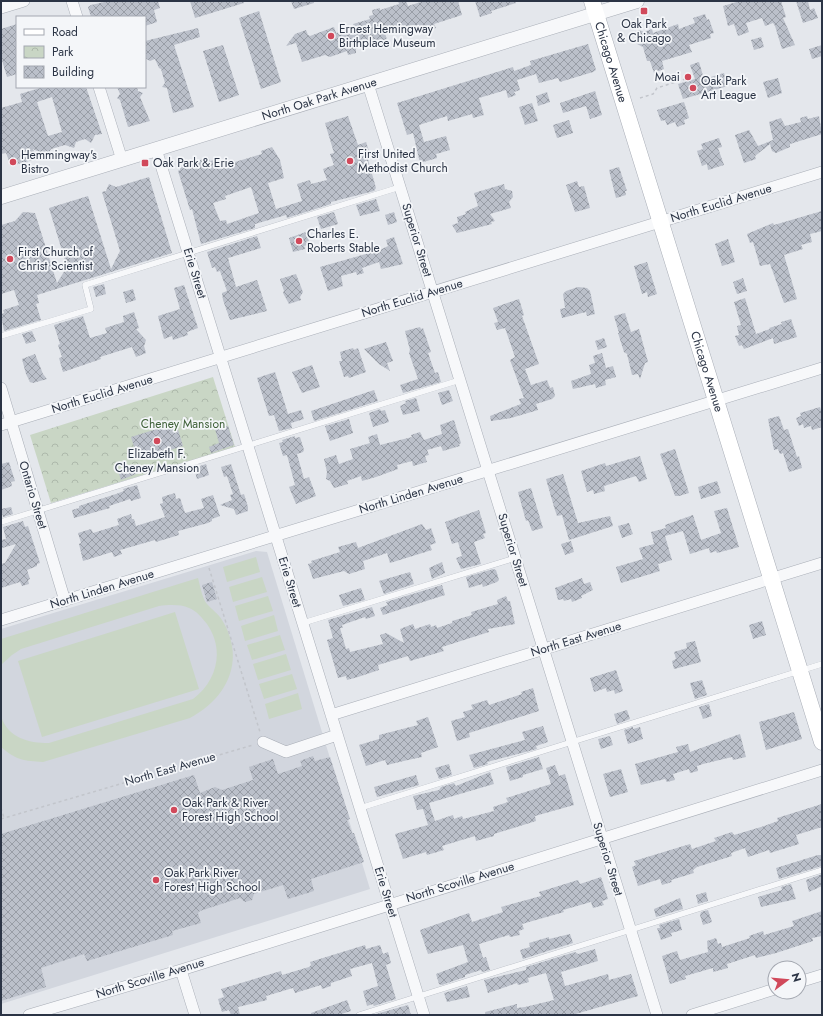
<svg xmlns="http://www.w3.org/2000/svg" width="823" height="1016" viewBox="0 0 823 1016" font-family="Jost,sans-serif">
  <style>
    .built { fill: #d2d6de }
    .park { fill: url(#park-crowns) }
    .pitch { fill: #c9d6c5 }
    .building { fill: url(#building-cross-hatch); fill-rule: evenodd }
    .lines { fill: none; stroke-linecap: round; stroke-linejoin: round }
    .service-casing { stroke: #a9aeb7; stroke-width: 6 }
    .minor-casing { stroke: #a9aeb7; stroke-width: 12 }
    .tertiary-casing { stroke: #a9aeb7; stroke-width: 15 }
    .secondary-casing { stroke: #a9aeb7; stroke-width: 17 }
    .path { stroke: #c2c5cb; stroke-width: 1.5; stroke-dasharray: 3 3; stroke-linecap: butt }
    .service { stroke: #f7f8fa; stroke-width: 5.5 }
    .minor { stroke: #f7f8fa; stroke-width: 11 }
    .tertiary { stroke: #f7f8fa; stroke-width: 14 }
    .secondary { stroke: #fff; stroke-width: 16 }
    .poi-dot { fill: #d1495b; stroke: #f4f6f9; stroke-width: 1.5 }
    .labels { text-anchor: middle; stroke-width: 3.5; stroke-linejoin: round; paint-order: stroke }
    .poi-label { font-size: 12px; fill: #2b3445; stroke: #f4f6f9; text-anchor: start }
    .street-label { font-size: 12px; fill: #2b3445; stroke: #f4f6f9 }
    .park-label { font-size: 12px; fill: #3f6138; stroke: #f4f6f9 }
  </style>
  <defs>
    <pattern id="park-crowns" width="20" height="18" patternUnits="userSpaceOnUse"><rect width="20" height="18" fill="#c9d6c5"/><path d="M2 6a3 3 0 1 1 6 0M12 15a3 3 0 1 1 6 0" fill="none" stroke="#adb8ab"/></pattern>
    <pattern id="building-cross-hatch" width="8" height="8" patternUnits="userSpaceOnUse"><rect width="8" height="8" fill="#bbc0ca"/><path d="M0 0l8 8M0 8l8-8" fill="none" stroke="#989da6"/></pattern>
  </defs>
  <rect width="100%" height="100%" fill="#e4e7ec"/>
  <path class="built" d="M256,551L267,552L370,889L1,1004V629Z"/>
  <path class="park" d="M213,377L235,447L51,503L30,435Z"/>
  <path class="pitch" d="M256,557L260,572L227,582L223,567Z
    M262,577L267,592L233,602L229,587Z
    M198,578C200,585 202,598 207,604C212,610 218,613 222,620C246,659 228,698 190,718L43,762C24,761 16,760 1,747V716C8,738 28,743 49,743L193,699C217,681 225,650 207,624C202,618 197,611 189,608C180,604 168,605 159,606L21,649L12,655L1,665V639Z
    M268,596L273,611L239,621L235,606Z
    M175,612L199,689L42,737L18,661Z
    M274,615L278,631L245,641L241,626Z
    M280,635L285,650L252,660L247,645Z
    M286,654L291,670L258,680L253,664Z
    M292,674L297,689L264,699L259,684Z
    M298,693L302,709L269,719L265,704Z"/>
  <path class="building" d="M109,1H158L160,8L154,10L157,22L145,26V17H91L88,7L91,5Z
    M190,1H244V3L195,18Z
    M291,1H314V3L294,9Z
    M398,1H406L408,6L424,1H458L462,15L434,24L436,28L420,33L419,29L405,33L403,27L385,33L387,40L356,49V53L348,55L347,51L330,57L325,55L302,62L296,43L286,46L295,34L306,30L308,35L310,36L334,27L336,33L355,28L353,24L370,19L369,16L373,15L372,10L380,8V10L399,4Z
    M475,1H516V3L491,11L492,13L480,17Z
    M740,1H781L786,17L783,18L795,45L782,49L775,26L773,23L765,26L762,18L746,23L749,32L738,36L734,24L728,26L723,6Z
    M796,1H808L810,10L814,8L818,18L803,23Z
    M259,11L281,82L261,89L239,18Z
    M705,14L707,20L709,19L714,33L710,34L711,38L689,45L692,52L662,61L664,69L654,73L650,61H647L643,47L637,44L635,32L639,30L644,32L652,29L653,33L678,24L679,29L695,23L693,18Z
    M17,24V74L7,77L1,57V29Z
    M198,28L200,37L174,45L194,107L173,113L167,88L162,87L165,83L161,69L159,68L155,59L150,61L145,58V41Z
    M761,37L764,47L754,50L751,40Z
    M588,44L596,70L593,72L560,82L558,78L539,83L536,74L517,80L520,90L514,92L516,95L508,98L506,90L479,98L484,115L473,118L472,114L448,121L447,116L419,125L424,142L446,136L450,150L436,154L437,158L420,163L413,133L407,135L397,103L513,67L514,71L531,65L530,61Z
    M223,45L239,95L219,102L203,51Z
    M822,45V56L812,59L809,49Z
    M699,62L704,79L724,73L728,86L683,99L678,84L695,79L690,65Z
    M778,78L782,93L768,98L763,82Z
    M43,87H86L102,134L95,135L91,143L85,139L76,142L74,148L65,145L51,149L47,156L33,149L36,159L11,166L6,153L1,154V108L22,102L20,94ZM52,97L62,132L48,136L37,102Z
    M117,87H137L138,91L143,93L140,97L150,121L128,127L120,100L117,98L120,94Z
    M595,91L602,115L590,119L586,106L563,113L560,103Z
    M547,92L550,102L538,106L536,96Z
    M684,102L689,118L684,120L685,124L677,127L675,122L667,125L665,120L661,121L657,110Z
    M532,103L538,121L525,125L519,107Z
    M348,116L358,145L366,142L370,154L367,156L376,188L374,191L331,202V204L287,218L286,215L255,224V228L201,244L192,209L190,210L178,171L180,170V168L208,157L210,161L214,160L216,165L234,160L235,162L262,154L261,151L272,147L280,160L284,178L268,183L276,209L302,201L297,184L310,180L311,184L327,180L323,169L334,165L330,154L334,153L325,123ZM251,187L259,213L227,224L226,220L220,221L213,203L226,199L225,196Z
    M807,116L808,119L819,116L822,134L790,144V147L776,153L772,151L770,144L755,156L756,159L744,163L735,135L749,130L758,146L773,140L769,122L781,118L785,126L801,122L800,118Z
    M569,120L573,133L557,138L553,125Z
    M719,138L722,147L718,148L724,165L708,170L707,164L702,166L697,151L703,149L701,144Z
    M619,167L627,191H625L626,195L616,198L609,170Z
    M149,177L172,253L37,295L39,303L36,304L41,320L4,331L1,314L4,313L3,310L19,305L14,290L1,294V225L15,221L23,212L35,213L57,283L67,267L49,208L88,196L111,269L120,251L102,192L106,191L109,184L116,187Z
    M577,181L579,187L584,186L590,208L575,212L566,185Z
    M504,184L505,189L512,191L513,197L509,202L511,208L490,214L495,221L491,222L492,224L457,233L452,225L458,223L457,217L466,214L465,212L478,206L474,193Z
    M376,199L380,211L360,216L356,205Z
    M822,211V231L810,234L812,242L801,245L803,249L784,255L797,299L784,303L770,264L760,266L753,242L750,243L747,234L773,223L774,225Z
    M334,212L338,224L321,229L317,217Z
    M394,212L397,222L388,225L385,215Z
    M306,232L310,244L304,246L305,249L293,252L289,238Z
    M257,236L261,248L228,258L236,287L257,280L267,311L230,320L223,300L222,293L227,291L220,271L217,272L215,267L212,268L207,252Z
    M394,237L403,264L381,269L379,262L362,268L364,273L357,275L356,272L341,276L343,286L328,291L320,267L380,250L388,246L386,240Z
    M728,239L735,262L722,266L715,244Z
    M647,262L657,294L648,297L647,292L642,294L634,266Z
    M296,274L303,292L300,297L301,300L289,304L283,293L284,291L280,279Z
    M743,278L747,291L737,294L733,282Z
    M104,284L106,294L96,297L93,287Z
    M184,285L198,328L187,332L188,335L173,340L172,336L164,339L158,316L180,309L174,288Z
    M578,287L587,288L590,291L595,314L587,316L586,312L562,318L560,309L565,308L563,294L566,291Z
    M133,289L136,300L126,303L123,292Z
    M745,298L756,334L770,329L769,328L782,324L781,322L791,319L797,337L774,344L773,338L744,349L742,345L739,346L735,336L739,335L737,326L741,325L734,302Z
    M519,299L524,315L522,316L539,364L525,369L531,385L547,380L550,388L553,387L555,396L552,399L536,404L538,410L511,418L491,421L490,416L521,404L519,399L524,398L510,360L515,357L505,328L497,330L494,323L498,322L493,308Z
    M134,312L139,328L136,329L146,340L144,346L146,353L136,357L132,347L100,357L101,359L63,372L59,358L62,357L58,345L60,344L54,325L83,316L90,338L107,333L105,328L124,322L123,316Z
    M625,313L631,332L639,329L648,362L645,363L640,379L638,374L632,375L627,354L624,352L618,333H619L614,316Z
    M420,327L421,329L423,328L431,352L428,353L435,373L438,372L441,382L403,393L400,385L418,379L409,353L410,350L405,331Z
    M32,331L36,341L26,344L22,334Z
    M604,338L607,347L598,350L595,341Z
    M386,342L393,361L387,363L390,371L379,364L364,349Z
    M353,348L354,350L358,348L366,372L349,378L348,376L344,377L339,361H342L340,352Z
    M602,353L606,368L613,366L616,377L605,380L606,385L596,388L595,384L573,389L571,381L591,374L589,365L595,363L593,356Z
    M35,354L43,374L47,379L33,383L30,382L26,374L22,359Z
    M312,365L320,387L302,393L292,372Z
    M275,372L288,414L301,410L304,419L291,423L292,428L279,431L274,415L269,416L257,378Z
    M374,390L378,401L314,421L311,411Z
    M449,390L453,401L442,405L438,393Z
    M416,398L420,411L403,415L400,406L406,403L405,401Z
    M820,407L822,414V427L812,430L811,426L804,428L803,424L799,426L796,418L801,416L800,413Z
    M380,409L381,411L385,410L389,422L373,427L369,413Z
    M779,416L784,430L788,429L797,457L799,456L802,468L789,472L783,453L780,454L778,449L774,450L768,419Z
    M349,419L353,433L330,441L325,426Z
    M454,420L461,443L459,444L460,446L443,451L441,446L427,450L429,455L425,456L427,462L413,466L412,461L397,465L398,469L376,477L362,481L361,476L347,481L348,484L334,488L330,481L326,479L327,472L324,459L336,455L339,464L353,459L350,449L370,443L368,437L377,434L380,445L412,437L411,435L420,432L424,440L442,434L440,425Z
    M176,423L183,446L138,460L131,437Z
    M228,426L234,445L211,453L209,447L219,443L215,429Z
    M295,436V438L300,437L304,450L303,452L297,454L304,479L309,477L316,496L296,504L289,487L295,485L287,455L283,456L279,443L283,442L282,440Z
    M675,449L689,493L679,496H675L660,454Z
    M640,456L647,479L639,482L636,476L604,486L605,491L594,494L593,490L587,492L581,471L605,463L606,466Z
    M9,462L15,481L11,482L12,486L1,490V464Z
    M139,464L141,472L121,480L118,471Z
    M206,464L209,475L197,479L194,468Z
    M231,464L241,495L244,494L248,507V511L236,515L234,509L220,505L232,500L230,495L233,494L227,476L224,477L221,467Z
    M563,474L578,523L610,516L613,526L569,540L562,515L557,516L554,507L546,479Z
    M717,481L721,493L701,499L698,487Z
    M137,485L141,498L131,501L130,499L109,506L110,508L74,518L72,510L79,508V506L116,494L124,491L123,489Z
    M531,488L543,528L532,531L528,520L526,521L518,492Z
    M175,493L176,499L180,498L185,513L204,508L201,499L213,495L220,516L212,519V521L208,523L178,531L179,535L156,542L155,540L120,550L122,554L114,557L112,552L83,561L79,544L81,543L78,533L91,529L93,533L119,525L117,519L131,514L132,519H134L136,526L165,517L160,504L163,503L162,497Z
    M11,507L13,514L3,517L1,509Z
    M727,508L739,547L717,553L716,551L710,553L709,548L690,554L683,531L665,536L672,560L658,564L660,571L621,583L616,567L643,559L639,548L654,544L651,532L666,528L665,525L693,515L701,540L721,533L714,511Z
    M479,510L486,533L483,534L485,538L474,542L481,564L461,569L456,558L462,556L458,542L452,544L445,522Z
    M23,521L25,527L28,526L40,563L37,564V566L27,570L30,579L28,580L29,584L22,586L20,582L1,588V564L5,563L16,544L2,548L1,540L6,539L3,527Z
    M629,523L633,534L622,538L618,526Z
    M422,524L426,530L431,528L436,543L430,545L432,550L390,563L387,553L363,561L365,569L349,574L344,571L313,579L308,564L312,563L311,561L340,552L338,547L356,542L358,548Z
    M571,541L574,552L565,555L561,544Z
    M442,562L445,573L432,579L429,568Z
    M493,569L496,570L499,580L497,582L483,587L482,584L469,588L466,577Z
    M410,572L414,584L384,594L379,581Z
    M582,578L584,584L590,582L593,590L581,596L582,598L572,602L571,599L564,601L563,599L558,600L555,588Z
    M212,582L217,599L207,602L202,585Z
    M442,585L445,595L383,615L380,608L388,605L386,602Z
    M361,588L365,600L343,606L339,595Z
    M506,596L508,601H510L515,624L488,629L489,632L442,647L444,651L410,661L408,656L378,665L379,670L358,677L347,680L346,676L338,678L327,640L333,638L328,620L372,607L375,616L366,619L365,617L342,625L343,628H340L346,649L349,648L350,652L383,644L380,635L386,633L404,643L400,629L413,624L415,629L430,624L431,627L436,625L437,628L452,623V621L472,615L471,612L498,604L497,600Z
    M762,621L766,635L753,639L749,625Z
    M695,641L701,662L674,669L672,661L676,659L674,652L687,648L686,643Z
    M616,670L623,691L615,694L614,690L607,692L606,688L594,692L590,678Z
    M702,680L707,695L695,699L690,683Z
    M533,688L539,711L469,733L470,737L457,741L451,721L465,717L463,712L473,709L471,705L487,700L489,705L522,694L521,692Z
    M709,704L712,716L703,719L699,707Z
    M627,710L630,719L617,724L614,714Z
    M794,712L802,739L766,750L759,722Z
    M428,717L438,747L421,753L422,757L408,760L387,765L385,760L366,766L359,745L379,739V735L418,725L416,721Z
    M543,726L548,742L536,746L537,749L487,762L488,764L474,768L469,755L525,740L522,732Z
    M633,727V729L640,727L643,739L628,744L624,730Z
    M740,734L746,757L733,760L732,757L703,764L697,766L698,771L690,773L689,769L673,774L675,780L667,782L665,779L641,785L635,764L678,752L676,747L688,744L690,752Z
    M610,736L613,745L601,749L598,739Z
    M313,756L315,761L330,757L350,819L347,820L352,833H354L364,862L311,879L314,891L288,899L283,885L254,894L252,900L245,902L240,898L200,911L198,913L201,923L172,931L173,935L87,961L84,954L41,968L46,987L1,1001V834L194,775L200,793L215,787L222,790L253,780L249,767L273,759L278,774L302,766L300,761Z
    M539,757L543,769L523,775V777L510,781L506,767Z
    M449,764L452,775L439,779L435,768Z
    M555,765L559,776L565,774L574,805L535,816L536,821L494,834V836L476,841L475,836L442,846L444,850L427,855L426,852L403,859L395,834L428,825L423,809L417,810L413,796L439,790L441,787L454,783L456,786L490,772L494,784L429,803L435,821L453,815L454,819L462,816L463,819L494,811L493,807L508,802L506,798L551,784L546,768Z
    M621,769L628,792L610,797L603,774Z
    M416,775L419,785L377,797L374,787Z
    M822,804V827L796,835L799,844L770,853L769,850L748,857L745,848L731,853L732,856L697,867L693,870L694,873L671,880L672,882L662,885L660,879L638,886L632,867L636,865L634,861L690,844L692,849L716,841L714,838L732,832L734,835L761,827L778,821L777,818Z
    M818,855H822V866L779,879L776,868Z
    M822,874V886L809,892L806,880Z
    M601,877L608,899L602,901L604,905L593,908L591,902L563,910L564,912L522,924L524,929L519,931L520,935L510,937L509,935L479,944L483,958L486,957L490,970L482,972L481,970L465,975V977L442,985L439,984L436,974L468,962L463,945L428,954L420,930L469,913L472,922L503,912L501,907L541,896L539,892L578,880L580,884Z
    M791,884L796,899L761,907L758,897L782,890L781,887Z
    M706,892L708,901L698,904L696,895Z
    M680,898L683,909L656,917L654,909Z
    M708,910L712,922L703,925L700,915L701,912Z
    M822,911V936L812,938L813,941L776,953L756,958L755,955L727,964L728,968L713,972V968L685,976L686,979L670,984L662,956L677,951L680,960L708,952L707,941L716,938L718,944L721,943L722,947L750,938L749,936L763,931L764,935L794,926L792,921Z
    M679,919L682,930L671,933L672,936L661,940L657,928H660L659,925Z
    M570,934L573,943L523,959L520,950L530,947L529,943L549,937V939Z
    M365,945L366,949L380,945L383,954L388,952L391,963L386,965L396,999L374,1006L373,1004L367,1006L363,991L378,986L372,963L350,969L352,976L331,983V986L322,989L321,985L295,993L293,988L266,996L267,1000L238,1007L240,1015H231L229,1010L222,1012L218,999L224,997L221,989L281,971L282,975L309,967L311,965L310,962Z
    M595,949L598,961L561,972L565,986L608,974L609,980L631,974L638,996L572,1015H486L485,1012L517,1004V1008L525,1007L554,1000L546,973L528,978L529,982L518,985L517,983L488,993L484,980L526,970V967L575,952L578,954Z
    M467,986L470,997L447,1002L444,993Z
    M347,1000L351,1011L338,1015H311V1013Z
    M408,1005L411,1015H376V1014Z"/>
  <g class="lines">
    <g class="service-casing">
      <path id="service" d="M1,336L91,309L85,285L400,187
        M1,522L460,380
        M303,623L515,558
        M360,808L822,664
        M359,1015L822,870"/>
    </g>
    <g class="minor-casing">
      <path id="minor" d="M72,1L77,17
        M1,8L24,1
        M368,84L657,1015
        M99,87L122,160
        M156,149L424,1015
        M1,388L65,601
        M1,425L822,172
        M1,620L822,368
        M331,715L822,563
        M263,742L286,752L337,735
        M181,970L195,1015
        M799,982L822,975
        M29,1015L181,970L822,770
        M692,1015L775,989"/>
    </g>
    <g class="tertiary-casing">
      <g id="tertiary">
        <path id="s1" d="M1,197L637,1"/>
      </g>
    </g>
    <g class="secondary-casing">
      <g id="secondary">
        <path id="s2" d="M592,1L822,742"/>
      </g>
    </g>
    <path class="path" d="M640,98L653,94L657,88L685,79L686,81
      M209,568L260,732
      M1,808L4,818
      M1,819L253,745"/>
    <use href="#service" class="service"/>
    <use href="#minor" class="minor"/>
    <use href="#tertiary" class="tertiary"/>
    <use href="#secondary" class="secondary"/>
  </g>
  <g class="poi-dot">
    <rect x="640" y="7" width="8" height="8" rx="2"/>
    <circle cx="331" cy="36" r="4"/>
    <circle cx="688" cy="77" r="4"/>
    <circle cx="693" cy="88" r="4"/>
    <circle cx="350" cy="161" r="4"/>
    <circle cx="13" cy="162" r="4"/>
    <rect x="141" y="159" width="8" height="8" rx="2"/>
    <circle cx="299" cy="241" r="4"/>
    <circle cx="10" cy="259" r="4"/>
    <circle cx="157" cy="441" r="4"/>
    <circle cx="174" cy="810" r="4"/>
    <circle cx="156" cy="880" r="4"/>
  </g>
  <g class="labels">
    <g class="poi-label">
      <text x="644" y="28" text-anchor="middle">Oak Park<tspan x="644" dy="14">&amp; Chicago</tspan></text>
      <text x="339" y="33">Ernest Hemingway<tspan x="339" dy="14">Birthplace Museum</tspan></text>
      <text x="680" y="81" text-anchor="end">Moai</text>
      <text x="701" y="85">Oak Park<tspan x="701" dy="14">Art League</tspan></text>
      <text x="358" y="158">First United<tspan x="358" dy="14">Methodist Church</tspan></text>
      <text x="21" y="159">Hemmingway's<tspan x="21" dy="14">Bistro</tspan></text>
      <text x="153" y="167">Oak Park &amp; Erie</text>
      <text x="307" y="238">Charles E.<tspan x="307" dy="14">Roberts Stable</tspan></text>
      <text x="18" y="256">First Church of<tspan x="18" dy="14">Christ Scientist</tspan></text>
      <text x="157" y="458" text-anchor="middle">Elizabeth F.<tspan x="157" dy="14">Cheney Mansion</tspan></text>
      <text x="182" y="807">Oak Park &amp; River<tspan x="182" dy="14">Forest High School</tspan></text>
      <text x="164" y="877">Oak Park River<tspan x="164" dy="14">Forest High School</tspan></text>
    </g>
    <g class="street-label">
      <text dy="4" stroke="none"><textPath href="#s2" startOffset="64">Chicago Avenue</textPath></text>
      <text dy="4" stroke="none"><textPath href="#s1" startOffset="333">North Oak Park Avenue</textPath></text>
      <text transform="translate(721 203) rotate(-17)" y="4">North Euclid Avenue</text>
      <text transform="translate(417 240) rotate(73)" y="4">Superior Street</text>
      <text transform="translate(195 273) rotate(73)" y="4">Erie Street</text>
      <text transform="translate(412 298) rotate(-17)" y="4">North Euclid Avenue</text>
      <text dy="4" stroke="none"><textPath href="#s2" startOffset="388">Chicago Avenue</textPath></text>
      <text transform="translate(102 394) rotate(-17)" y="4">North Euclid Avenue</text>
      <text transform="translate(411 494) rotate(-17)" y="4">North Linden Avenue</text>
      <text transform="translate(33 495) rotate(73)" y="4">Ontario Street</text>
      <text transform="translate(513 550) rotate(73)" y="4">Superior Street</text>
      <text transform="translate(290 582) rotate(73)" y="4">Erie Street</text>
      <text transform="translate(102 589) rotate(-17)" y="4">North Linden Avenue</text>
      <text transform="translate(576 639) rotate(-17)" y="4">North East Avenue</text>
      <text transform="translate(170 769) rotate(-16)" y="4">North East Avenue</text>
      <text transform="translate(608 859) rotate(73)" y="4">Superior Street</text>
      <text transform="translate(460 882) rotate(-17)" y="4">North Scoville Avenue</text>
      <text transform="translate(386 892) rotate(73)" y="4">Erie Street</text>
      <text transform="translate(150 978) rotate(-17)" y="4">North Scoville Avenue</text>
    </g>
    <g class="park-label">
      <text x="183" y="428">Cheney Mansion</text>
    </g>
  </g>
  <rect width="823" height="1016" fill="none" stroke="#2b3445" stroke-width="4"/>
  <rect x="16" y="16" width="130" height="72" fill="#f4f6f9" stroke="#a4a8b1"/>
  <rect x="24" y="29" width="20" height="6" fill="#ffffff" stroke="#a4a8b1"/>
  <text x="52" y="36" font-size="12" fill="#2b3445">Road</text>
  <rect x="24" y="46" width="20" height="12" fill="url(#park-crowns)" stroke="#a4a8b1"/>
  <text x="52" y="56" font-size="12" fill="#2b3445">Park</text>
  <rect x="24" y="66" width="20" height="12" fill="url(#building-cross-hatch)" stroke="#a4a8b1"/>
  <text x="52" y="76" font-size="12" fill="#2b3445">Building</text>
  <g transform="translate(787 980) rotate(74)"><circle r="19" fill="#f4f6f9" stroke="#a4a8b1"/>
  <path d="M0-3L7 15L0 10L-7 15Z" fill="#d1495b"/>
  <text y="-6" font-size="11" font-weight="bold" text-anchor="middle" fill="#2b3445">N</text>
  </g>
</svg>
